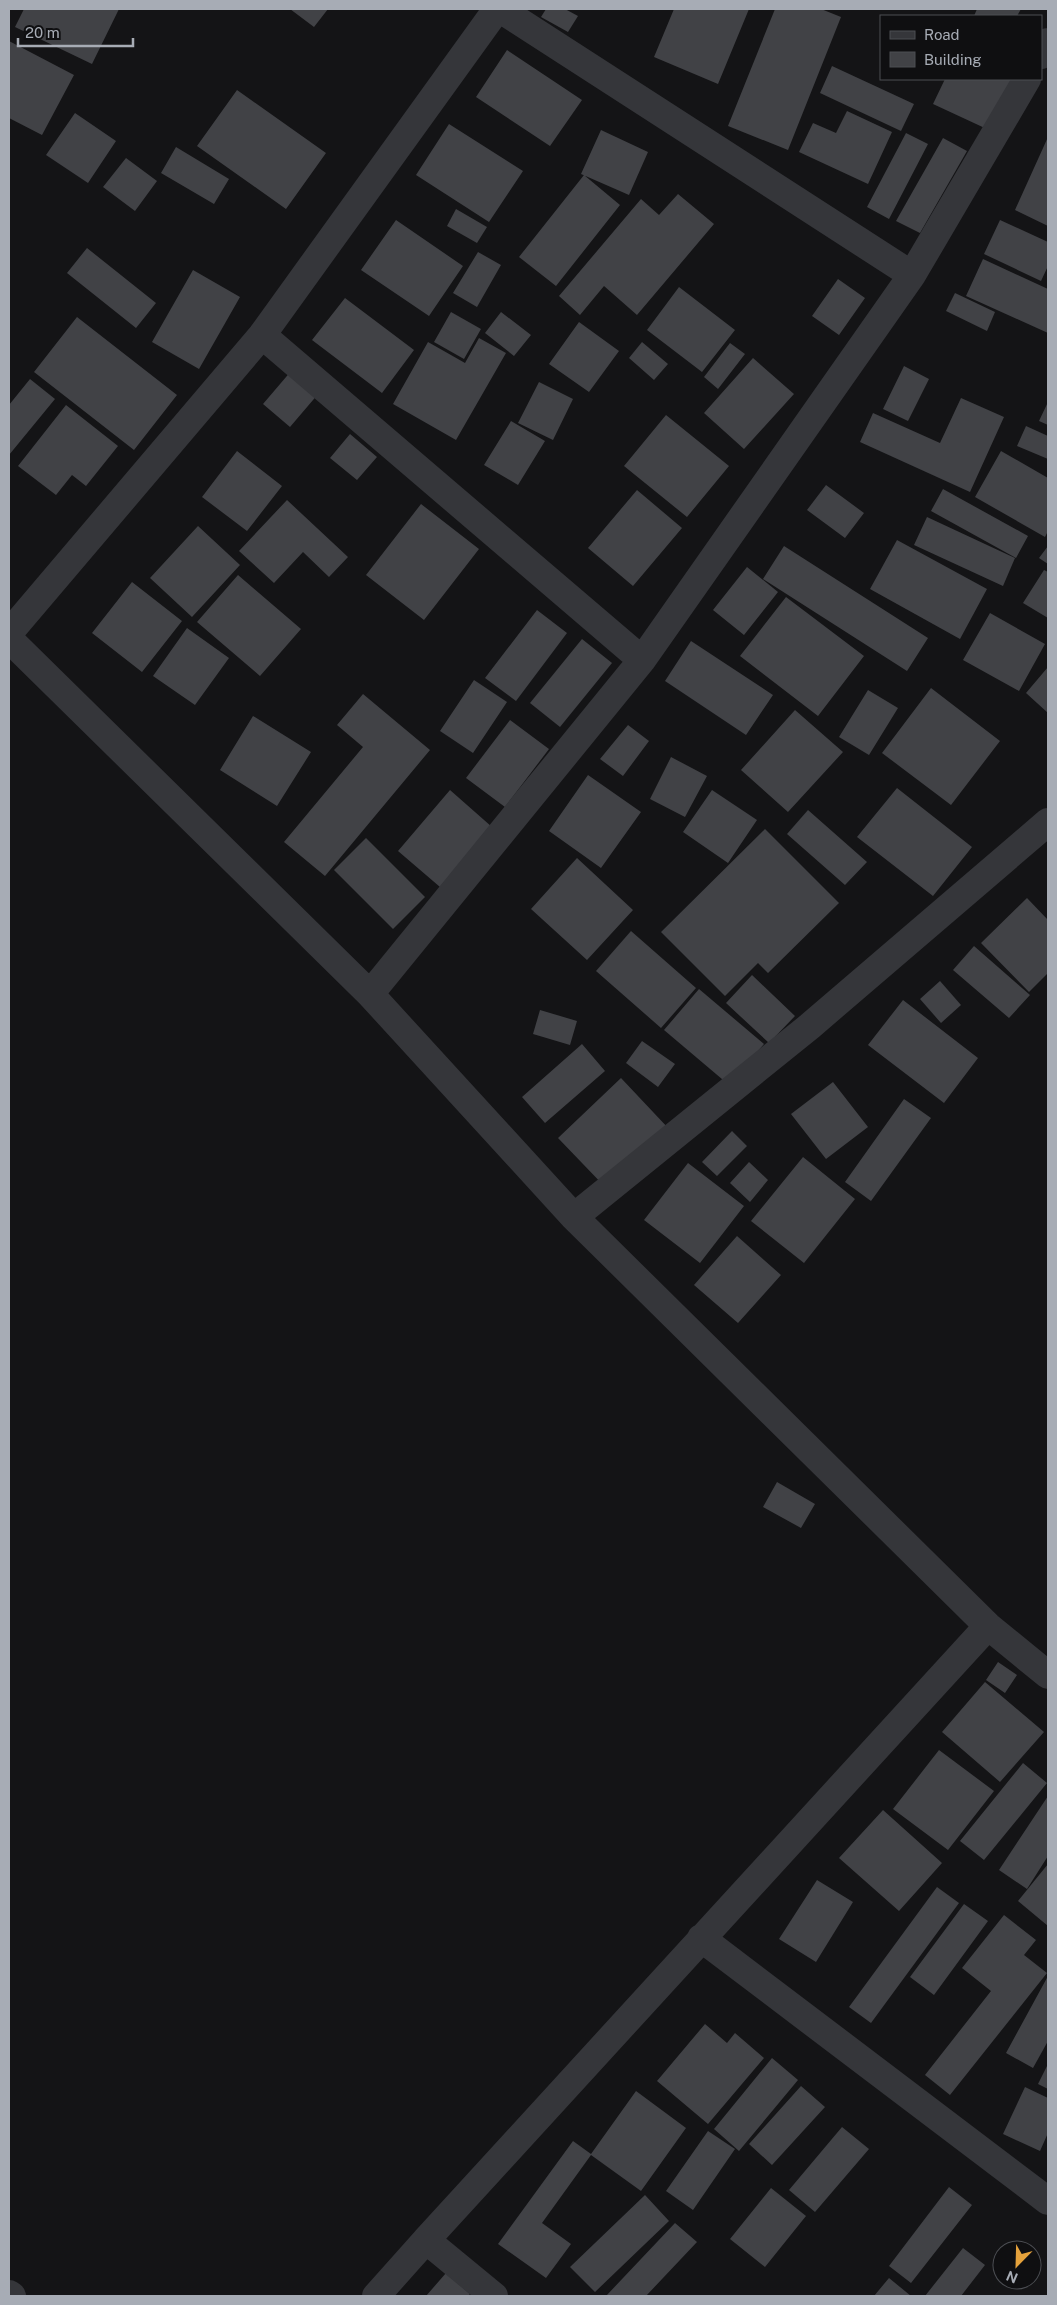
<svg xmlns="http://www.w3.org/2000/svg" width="1057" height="2305" viewBox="0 0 1057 2305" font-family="'Public Sans',sans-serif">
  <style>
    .building { fill: #414246 }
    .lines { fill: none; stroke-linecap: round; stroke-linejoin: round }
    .minor { stroke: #35363a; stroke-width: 28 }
  </style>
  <rect width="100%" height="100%" fill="#141416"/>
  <path class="building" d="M24,9H119L92,64L15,27Z
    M290,9H328L314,27Z
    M546,9H565L578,16L568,32L541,17Z
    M674,9H749L718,84L654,57Z
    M775,9H821L841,17L788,150L728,126Z
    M977,9H1021L1017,16H974Z
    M9,41L74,75L42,135L9,118Z
    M507,50L582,100L550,146L476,97Z
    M832,66L914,104L901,131L820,93Z
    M945,79H1012L989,130L933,104Z
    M237,90L326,153L286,209L197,146Z
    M847,111L892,132L868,184L799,152L813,123L836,133Z
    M75,113L116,141L88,183L46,155Z
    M449,124L523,171L489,222L416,175Z
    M601,130L648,152L629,195L581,174Z
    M906,133L928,144L889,219L867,207Z
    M1048,137V226L1015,210Z
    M943,138L967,151L920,233L896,221Z
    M176,147L229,179L214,204L161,173Z
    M126,158L157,181L135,211L103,187Z
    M584,175L620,205L556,286L519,257Z
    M678,194L714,224L637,315L604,286L580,315L559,296L641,199L659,215Z
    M456,209L487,227L477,243L447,226Z
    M396,220L463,266L429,316L361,270Z
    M1000,220L1048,242V266L1041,281L984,254Z
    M87,248L156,303L136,328L67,273Z
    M478,252L501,265L477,307L453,293Z
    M983,259L1048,289V333L966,296Z
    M193,270L240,297L199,369L152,342Z
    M838,279L865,298L839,335L812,316Z
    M679,287L735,330L702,372L647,330Z
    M955,293L995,312L987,331L946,311Z
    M345,298L414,350L382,393L312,340Z
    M451,312L481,329L464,359L434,342Z
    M501,312L531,335L514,356L485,333Z
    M77,317L177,395L134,450L34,372Z
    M579,322L619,351L589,392L549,364Z
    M479,338L506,353L456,440L393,404L428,342L465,363Z
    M642,342L668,364L654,380L629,358Z
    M730,343L745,354L718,389L704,377Z
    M753,358L794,394L744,449L704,413Z
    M904,366L929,379L908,421L883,409Z
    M292,370L319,393L290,427L263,404Z
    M30,379L55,399L9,455V405Z
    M539,382L573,399L553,440L518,423Z
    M961,398L1004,417L970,492L860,442L873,413L940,443Z
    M1048,402V425L1039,421Z
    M66,405L118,446L86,486L72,475L56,495L18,466Z
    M666,415L729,466L687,517L624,466Z
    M511,421L545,441L518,485L484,465Z
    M1026,426L1048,436V459L1017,446Z
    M350,434L377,457L357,480L330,458Z
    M237,451L282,486L247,531L202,497Z
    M1001,451L1048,478V531L1045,537L975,497Z
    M826,485L864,513L845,538L807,510Z
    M943,489L1028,536L1016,558L931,511Z
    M637,490L682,528L633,586L588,548Z
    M287,500L348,557L329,577L303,552L274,583L239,551Z
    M421,504L479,549L424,620L366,575Z
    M927,517L1015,558L1003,586L914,545Z
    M198,526L240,565L192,617L150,578Z
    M897,540L987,589L960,639L870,589Z
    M784,546L928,638L907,671L763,579Z
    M1048,546V564L1039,558Z
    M747,567L778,592L744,635L713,610Z
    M1044,570L1048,572V618L1023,603Z
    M238,575L301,629L260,676L197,622Z
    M132,582L182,621L142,672L92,633Z
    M786,597L864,656L818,716L740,656Z
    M537,610L567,633L516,701L485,678Z
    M990,613L1045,644L1019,691L963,660Z
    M187,628L229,658L195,705L153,676Z
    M582,639L612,663L560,727L530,703Z
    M691,641L773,695L746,735L665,681Z
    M1048,667V713L1026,693Z
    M474,680L507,702L473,753L440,731Z
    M931,688L1000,741L951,805L882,753Z
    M868,690L898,708L869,755L839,737Z
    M363,694L430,750L325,876L284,842L363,747L337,725Z
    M795,710L843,752L788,812L741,770Z
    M253,716L311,752L277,806L220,770Z
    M510,720L549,749L505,807L466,778Z
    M628,725L649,741L623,776L600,759Z
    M671,757L707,776L685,817L650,799Z
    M588,775L641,812L601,868L549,831Z
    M897,788L972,847L933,896L857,837Z
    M450,790L492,827L440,887L398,851Z
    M712,790L757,820L728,863L683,832Z
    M808,810L867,862L845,885L787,834Z
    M765,829L839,903L768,973L758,963L725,996L661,932Z
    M366,838L425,897L393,929L334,870Z
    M577,858L633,910L587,960L531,909Z
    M1027,898L1048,920V973L1029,992L981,943Z
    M631,931L696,988L661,1028L596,971Z
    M974,946L1030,995L1009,1018L953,970Z
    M752,975L795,1016L769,1043L726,1003Z
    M940,981L961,1005L941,1023L920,999Z
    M699,989L764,1044L729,1085L664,1030Z
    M903,1000L978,1058L944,1103L868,1045Z
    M540,1010L577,1021L570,1045L533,1034Z
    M642,1041L675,1064L658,1087L626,1063Z
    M582,1044L605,1071L545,1123L522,1097Z
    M621,1078L670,1130L607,1189L558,1138Z
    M833,1082L868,1127L826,1159L791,1114Z
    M904,1099L931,1118L871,1201L845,1182Z
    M732,1131L747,1146L717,1176L702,1162Z
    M803,1157L855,1199L804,1263L751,1221Z
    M749,1162L768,1180L750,1202L730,1183Z
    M688,1163L744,1206L700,1263L644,1220Z
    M737,1236L781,1275L738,1323L694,1285Z
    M777,1482L815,1504L801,1528L763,1507Z
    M998,1662L1017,1675L1005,1693L986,1680Z
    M985,1682L1044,1732L1000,1782L942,1732Z
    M939,1750L994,1791L948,1850L893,1809Z
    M1023,1763L1047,1783L984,1860L960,1841Z
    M1048,1796V1856L1027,1889L999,1870Z
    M883,1810L942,1863L899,1911L839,1858Z
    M1048,1864V1926L1018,1901Z
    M817,1880L853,1902L816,1962L779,1939Z
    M937,1887L959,1903L871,2023L849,2007Z
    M964,1904L988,1921L934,1995L910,1977Z
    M1004,1915L1036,1940L1024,1955L1047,1973L950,2095L925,2075L991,1991L962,1968Z
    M1048,1976V2041L1033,2068L1006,2053Z
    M705,2024L727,2043L735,2033L764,2058L708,2124L657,2081Z
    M772,2058L798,2080L739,2151L714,2129Z
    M1048,2064V2089L1038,2084Z
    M801,2086L825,2107L772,2165L749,2144Z
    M1025,2087L1048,2098V2133L1040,2151L1003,2134Z
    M636,2091L686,2128L641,2191L591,2155L542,2223L571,2244L546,2278L498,2244L573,2141L591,2154Z
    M842,2127L869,2149L815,2212L789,2190Z
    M708,2131L735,2149L693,2210L666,2191Z
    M949,2187L972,2205L911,2283L889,2266Z
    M771,2188L806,2216L765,2267L730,2239Z
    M645,2195L669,2221L595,2292L570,2267Z
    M675,2223L697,2242L646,2296H606Z
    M963,2248L985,2265L961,2296H925Z
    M446,2273L470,2294L468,2296H426Z
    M889,2278L911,2296H874Z"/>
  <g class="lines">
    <path class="minor" d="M500,9L912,275
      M1041,55L1048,42
      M262,335L642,660
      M9,633L262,335L497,9
      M9,639L370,994L574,1217L988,1626L1048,1675
      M370,994L642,660L912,275L1027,79
      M574,1217L810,1026L1048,822
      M701,1938L1048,2201
      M426,2240L988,1626
      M9,2294L12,2296
      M376,2296L426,2240L494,2296"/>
  </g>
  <rect width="1057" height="2305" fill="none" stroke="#a7acb5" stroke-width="20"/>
  <rect x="880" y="15" width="162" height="65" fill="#0f0f11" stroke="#4c4e53"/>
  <rect x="890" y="31" width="25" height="8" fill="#35363a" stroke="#4c4e53"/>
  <text x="924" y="40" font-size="15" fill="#a7acb5">Road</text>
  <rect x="890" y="52" width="25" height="15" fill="#414246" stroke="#4c4e53"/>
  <text x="924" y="65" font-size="15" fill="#a7acb5">Building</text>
  <g transform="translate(1017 2265) rotate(203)"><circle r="24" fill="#0f0f11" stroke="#4c4e53"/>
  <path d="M0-4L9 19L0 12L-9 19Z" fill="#e5a23c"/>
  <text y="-8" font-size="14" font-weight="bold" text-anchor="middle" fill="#a7acb5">N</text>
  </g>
  <path d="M18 38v8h115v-8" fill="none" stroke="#a7acb5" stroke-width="2.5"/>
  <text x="25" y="38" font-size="15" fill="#a7acb5" stroke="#0f0f11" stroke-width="4" paint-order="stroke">20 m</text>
</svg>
